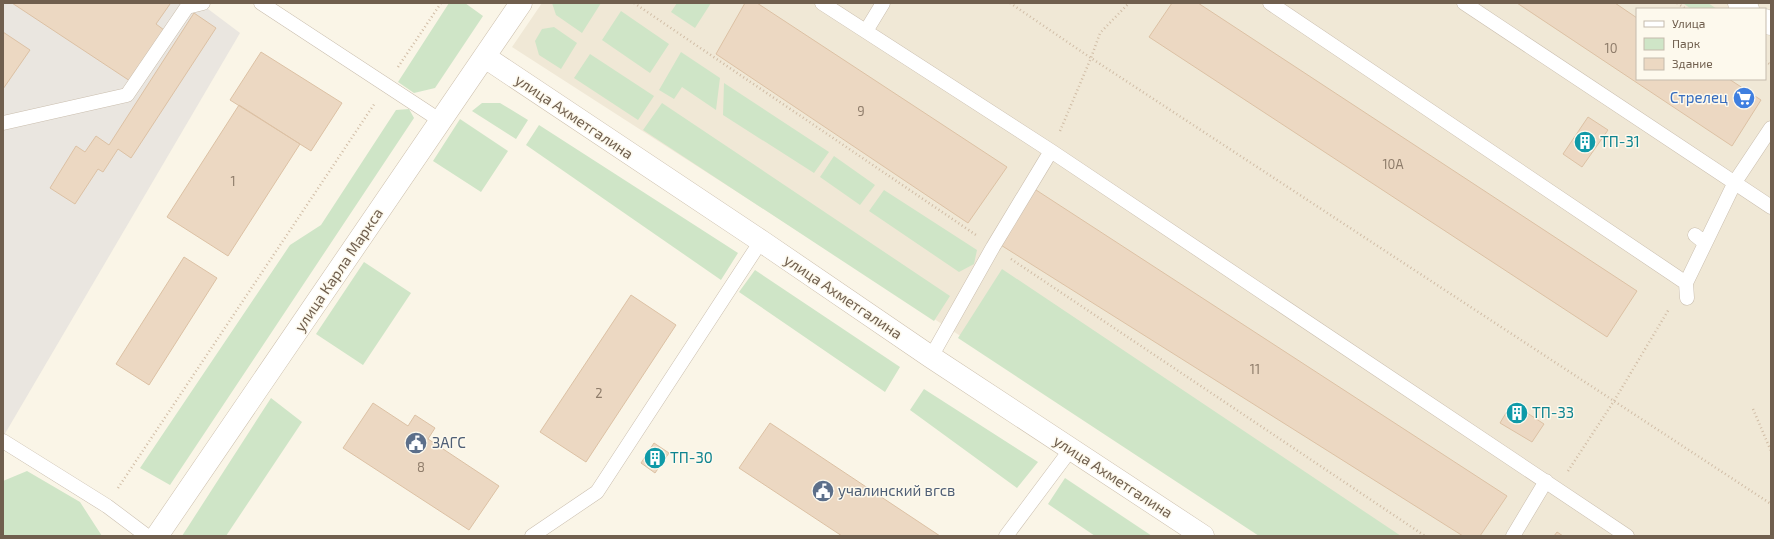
<svg xmlns="http://www.w3.org/2000/svg" width="1774" height="539" viewBox="0 0 1774 539" font-family="'Exo 2',sans-serif">
  <style>
    .residential { fill: #f0e8d6; fill-rule: evenodd }
    .industrial { fill: #eae6e0 }
    .green { fill: #cfe5c7 }
    .building { fill: #ecd8c2; stroke: #dcc1a4 }
    .lines { fill: none; stroke-linecap: round; stroke-linejoin: round }
    .service-casing { stroke: #cabeae; stroke-width: 15 }
    .minor-casing { stroke: #cabeae; stroke-width: 23 }
    .secondary-casing { stroke: #ccbfac; stroke-width: 23 }
    .path { stroke: #d0bca5; stroke-width: 2.5; stroke-dasharray: 1 3; stroke-linecap: butt }
    .service { stroke: #fff; stroke-width: 14 }
    .minor { stroke: #fff; stroke-width: 22 }
    .secondary { stroke: #fff; stroke-width: 22 }
    .labels { text-anchor: middle; stroke-width: 3; stroke-linejoin: round; paint-order: stroke }
    .number-label { font-size: 13px; fill: #8f7d6b }
    .shop-label { font-size: 15px; fill: #366cbe; stroke: #fdf9ed; text-anchor: end }
    .street-label { font-size: 15px; fill: #705f4e; stroke: #fdf9ed }
    .culture-label { font-size: 15px; fill: #0d838f; stroke: #fdf9ed; text-anchor: start }
    .service-label { font-size: 15px; fill: #4e5e75; stroke: #fdf9ed; text-anchor: start }
  </style>
  <rect width="100%" height="100%" fill="#faf5e7"/>
  <path class="residential" d="M542,3H1771V536H1271L512,47ZM1637,9H1765V79H1637Z"/>
  <path class="industrial" d="M3,3H200L240,33L3,437Z"/>
  <path class="green" d="M449,3H465L483,16L435,88L414,93L398,82Z
    M552,3H601L582,33L556,15Z
    M677,3H711L695,28L671,12Z
    M1683,3H1708L1717,9H1691Z
    M621,11L669,44L650,73L602,40Z
    M554,27L577,43L561,69L539,55L535,41L542,29Z
    M681,52L720,78L716,110L682,87L674,99L659,90Z
    M590,54L654,96L638,120L574,78Z
    M724,83L829,152L814,173L723,115Z
    M482,103H500L528,120L516,139L472,111Z
    M662,103L950,296L934,321L643,130Z
    M409,109L414,118L170,485L140,468L290,245L321,225L396,110Z
    M460,119L508,151L481,192L433,161Z
    M539,125L738,253L721,280L526,145Z
    M834,156L875,185L860,205L820,177Z
    M884,190L977,250L974,264L959,272L869,211Z
    M364,262L411,293L363,365L316,334Z
    M1002,269L1401,536H1259L958,338Z
    M755,270L900,367L885,392L739,292Z
    M924,389L1038,462L1017,488L910,410Z
    M271,398L302,422L226,536H182Z
    M27,471L80,502L102,536H3V481Z
    M1065,478L1152,536H1095L1048,504Z"/>
  <path class="building" d="M12,3H169L170,4L156,24L164,30L130,81Z
    M745,3H757L1007,167L968,223L716,54Z
    M1172,3H1198L1637,291L1607,337L1149,37Z
    M1517,3H1615L1637,18V79H1729L1761,100L1732,146Z
    M194,13L216,28L131,158L118,149L103,172L98,169L75,204L50,188L76,146L85,152L96,136L109,145Z
    M3,32L30,50L3,89Z
    M261,52L342,103L311,151L230,100Z
    M239,105L300,144L228,256L167,217Z
    M1588,117L1608,130L1582,167L1563,154Z
    M1033,188L1507,496L1480,536H1463L996,242Z
    M184,257L217,278L149,385L116,364Z
    M631,295L676,325L586,462L540,432Z
    M373,403L408,426L415,415L435,428L428,439L499,486L469,530L343,448Z
    M1512,403L1544,424L1532,442L1500,423Z
    M770,423L940,536H842L739,468Z
    M654,443L669,453L655,473L641,463Z
    M1557,532L1563,536H1554Z"/>
  <g class="lines">
    <g class="service-casing">
      <path id="service" d="M261,3L441,121
        M822,3L1051,151L1627,536
        M1270,3L1686,283
        M1464,3L1771,207
        M866,31L883,3
        M3,123L127,95L187,7L203,3
        M1695,235L1705,243
        M1687,298L1686,283L1735,182L1771,128
        M931,357L993,247L1051,151
        M3,441L107,506L147,536
        M532,536L597,492L761,241
        M1006,536L1071,449
        M1513,536L1546,481"/>
    </g>
    <g class="minor-casing">
      <path id="minor" d="M1739,3L1748,9
        M1765,20L1771,24"/>
    </g>
    <g class="secondary-casing">
      <path id="secondary" d="M485,57L761,241L931,357L1203,536
        M157,536L521,3"/>
    </g>
    <path class="path" d="M634,3L976,235
      M1010,3L1091,58L1771,504
      M1677,3L1686,9
      M1765,61L1771,65
      M398,67L441,3
      M1060,131L1091,58L1100,33L1129,3
      M1011,259L1425,536
      M1753,409L1771,451
      M1568,471L1614,401L1669,309
      M118,488L375,103"/>
    <use href="#service" class="service"/>
    <use href="#minor" class="minor"/>
    <use href="#secondary" class="secondary"/>
  </g>
  <defs>
    <g id="supermarket-disc" transform="scale(1.15)"><circle r="9.5" fill="#3f7fe0" stroke="#fdf9ed"/><path d="M-6-5.5h2.5l.6 2H6L4.5 2H-2.5L-4.4-4H-6ZM-1.5 3.2a1.3 1.3 0 1 0 .1 0ZM3 3.2a1.3 1.3 0 1 0 .1 0Z" fill="#fff"/></g>
    <g id="building-disc" transform="scale(1.15)"><circle r="9.5" fill="#0f9aa8" stroke="#fdf9ed"/><path d="M-4-6H4V6H1V3H-1V6H-4ZM-2.5-4.3h1.7v1.8h-1.7ZM.8-4.3h1.7v1.8H.8ZM-2.5-1h1.7V.8h-1.7ZM.8-1h1.7V.8H.8Z" fill="#fff"/></g>
    <g id="civic-disc" transform="scale(1.15)"><circle r="9.5" fill="#5c6f8a" stroke="#fdf9ed"/><path d="M-.6-6.5H3V-4.5H.6V-3L4-1V1h2V6H-6V1h2V-1L-.6-3ZM-1.2 2.5V6h2.4V2.5Z" fill="#fff"/></g>
  </defs>
  <g fill-rule="evenodd">
    <use href="#supermarket-disc" x="1744" y="98"/>
    <use href="#building-disc" x="1585" y="142"/>
    <use href="#building-disc" x="1517" y="413"/>
    <use href="#civic-disc" x="416" y="443"/>
    <use href="#building-disc" x="655" y="458"/>
    <use href="#civic-disc" x="823" y="491"/>
  </g>
  <g class="labels">
    <g class="number-label">
      <text x="1611" y="53">10</text>
      <text x="861" y="116">9</text>
      <text x="1393" y="169">10А</text>
      <text x="233" y="186">1</text>
      <text x="1255" y="374">11</text>
      <text x="599" y="398">2</text>
      <text x="421" y="472">8</text>
    </g>
    <g class="shop-label">
      <text x="1728" y="103">Стрелец</text>
    </g>
    <g class="street-label">
      <text transform="translate(574 117) rotate(34)" y="5">улица Ахметгалина</text>
      <text transform="translate(339 270) rotate(-56)" y="5">улица Карла Маркса</text>
      <text transform="translate(843 297) rotate(34)" y="5">улица Ахметгалина</text>
      <text transform="translate(1113 477) rotate(33)" y="5">улица Ахметгалина</text>
    </g>
    <g class="culture-label">
      <text x="1600" y="147">ТП-31</text>
      <text x="1532" y="418">ТП-33</text>
      <text x="670" y="463">ТП-30</text>
    </g>
    <g class="service-label">
      <text x="432" y="448">ЗАГС</text>
      <text x="838" y="496">учалинский вгсв</text>
    </g>
  </g>
  <rect width="1774" height="539" fill="none" stroke="#705f4e" stroke-width="8"/>
  <rect x="1636" y="8" width="130" height="72" fill="#fdf9ed" stroke="#c5bbad"/>
  <rect x="1644" y="21" width="20" height="6" fill="#ffffff" stroke="#c5bbad"/>
  <text x="1672" y="28" font-size="12" fill="#705f4e">Улица</text>
  <rect x="1644" y="38" width="20" height="12" fill="#cfe5c7" stroke="#c5bbad"/>
  <text x="1672" y="48" font-size="12" fill="#705f4e">Парк</text>
  <rect x="1644" y="58" width="20" height="12" fill="#ecd8c2" stroke="#c5bbad"/>
  <text x="1672" y="68" font-size="12" fill="#705f4e">Здание</text>
</svg>
